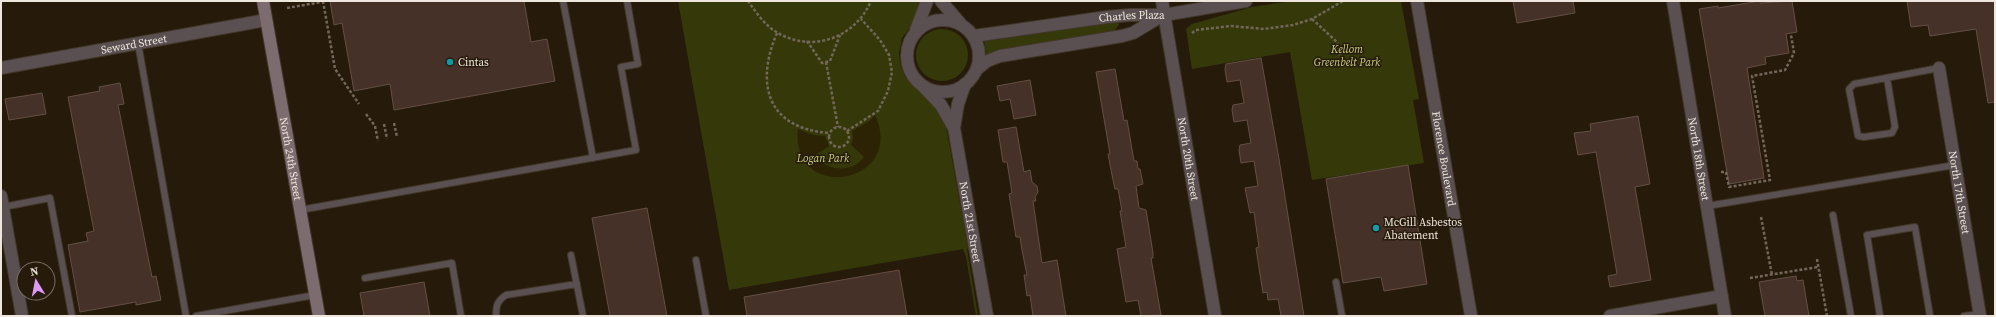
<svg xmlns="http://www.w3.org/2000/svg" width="1996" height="317" viewBox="0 0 1996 317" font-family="'Source Serif 4',serif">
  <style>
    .green { fill: #353909 }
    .sand { fill: #2b2303 }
    .building { fill: #453128; stroke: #644f45 }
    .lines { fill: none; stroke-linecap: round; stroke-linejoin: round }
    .service-casing { stroke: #423728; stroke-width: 8 }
    .minor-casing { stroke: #423728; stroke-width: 14 }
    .tertiary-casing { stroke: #423728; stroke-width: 14 }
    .secondary-casing { stroke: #423728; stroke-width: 14 }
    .path { stroke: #72675a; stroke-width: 2.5; stroke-dasharray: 3 2; stroke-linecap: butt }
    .service { stroke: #5a5051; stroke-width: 6 }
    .minor { stroke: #5a5051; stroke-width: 12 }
    .tertiary { stroke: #5a5051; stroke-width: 12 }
    .secondary { stroke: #7d6c6f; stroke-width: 12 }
    .culture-dot { fill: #0f9aa8; stroke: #261a0b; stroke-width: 1.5 }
    .labels { text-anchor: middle; stroke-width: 3; stroke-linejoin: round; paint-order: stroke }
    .street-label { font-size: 11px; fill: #efe6dd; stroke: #261a0b }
    .park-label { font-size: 11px; font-style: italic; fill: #c8d27f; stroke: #261a0b }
    .poi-label { font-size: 11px; fill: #efe6dd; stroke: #261a0b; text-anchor: start }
  </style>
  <rect width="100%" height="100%" fill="#261a0b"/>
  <path class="green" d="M678,1H923L916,20L902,38L899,53L900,62L904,75L909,82L932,100L946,126L968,248L967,249L978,316H976L966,257L963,249L729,290Z
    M1293,1H1401L1419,99L1413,100L1424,163L1312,180L1290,52L1192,69L1186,29L1192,24L1252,7Z
    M1115,20L1118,21L1119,25L1114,31L986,54L984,40H995Z
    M916 55a26 26 0 1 1 52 0a26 26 0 1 1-52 0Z"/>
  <path class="sand" d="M875,115C907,185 790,204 798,129L813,135L825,136L829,146L814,156C828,171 851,174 864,157L851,145L853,138L852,131L869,121Z"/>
  <path class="building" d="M330,1H524L531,42L547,39L555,81L394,110L390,84L354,91L342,23L334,25Z
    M1513,1H1573L1575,13L1517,23Z
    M1760,1V3L1792,1L1797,32L1786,34L1789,53L1765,57L1766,64L1747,68L1764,178L1729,184L1699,9L1718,6V8Z
    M1907,1H1995V102L1988,103L1976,29L1930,36L1928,25L1911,27Z
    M1261,58L1279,159L1304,316H1281L1278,299L1268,300L1267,292L1263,293L1259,268L1256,248L1259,247L1254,212L1250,213L1245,188L1258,186L1254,161L1241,163L1239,150L1240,145L1251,143L1247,120L1234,122L1232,110L1233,105L1244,103L1240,80L1227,82L1225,69L1226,64Z
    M1115,69L1124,121L1127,120L1134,161H1137L1138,169H1140L1143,184L1136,186L1139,208L1146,210L1153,253V258H1151L1161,315L1141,316L1138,300L1126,302L1117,249L1126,247L1120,211H1122L1118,189H1115L1112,175L1108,154H1110L1096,72Z
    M1030,80L1036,115L1014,119L1010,99L1000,101L997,86Z
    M120,83L124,104L118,105L152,277L156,276L161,300L136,305V302L80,312L68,245L88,241L86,233L94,231L68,97L100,91L99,87Z
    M42,93L46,114L9,120L5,99Z
    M1638,116L1650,184L1635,187L1651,280L1610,287L1608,276L1617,274L1596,152L1578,155L1574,133L1591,131L1590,124Z
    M1016,127L1024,172L1030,170L1032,182L1037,186L1038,192L1035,197L1036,201H1033L1042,263L1057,260L1066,316H1033L1030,295L1027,296L1024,275H1027L1022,250L1020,237H1016L1009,194L1012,193L1007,162H1003L998,130Z
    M1408,165L1427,284L1384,291L1381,277L1343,283L1326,179Z
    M647,208L667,316H610L592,218Z
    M899,270L907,316H747L744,297Z
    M1796,276L1797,281L1803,280L1809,316H1765L1759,282Z
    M424,282L430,316H364L360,293Z"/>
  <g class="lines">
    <g class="service-casing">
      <path id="service" d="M563,1L593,158
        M138,43L186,316
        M1887,78L1895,127L1892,133L1864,137L1858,136L1849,89L1854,84L1939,68
        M1707,206L1955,165
        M3,207L50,198L72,316
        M300,210L636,150L621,67L638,64L627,1
        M1833,215L1851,316
        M571,255L583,316
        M696,260L706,316
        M365,278L452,263L461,316
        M1336,282L1342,316
        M196,316L315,295
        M496,316C496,306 497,301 506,295L577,284
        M1880,316L1867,235L1915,227L1930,316
        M1964,316L1980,314"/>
    </g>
    <g class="minor-casing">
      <g id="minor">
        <path d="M941,1L960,23"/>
        <path id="s1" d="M1673,1L1725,316"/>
        <circle cx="943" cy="56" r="36"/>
        <path d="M916,30L927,1"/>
        <path id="s2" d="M974,36L1107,17L1130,15H1164L1246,1"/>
        <path id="s3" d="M1,68L266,20"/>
        <path id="s4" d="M1939,68L1980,316"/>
        <path d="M977,69L987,61L1000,56L1122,36L1133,33L1163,15"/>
        <path id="s5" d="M923,86L941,105L954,128L987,316"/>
        <path d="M954,128L958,104L965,84"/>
        <path d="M1,196L22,316"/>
        <path d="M1610,316L1722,296"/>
      </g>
    </g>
    <g class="tertiary-casing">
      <g id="tertiary">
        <path id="s6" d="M1162,1L1215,316"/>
        <path id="s7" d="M1417,1L1471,316"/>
      </g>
    </g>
    <g class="secondary-casing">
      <g id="secondary">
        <path id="s8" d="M263,1L319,316"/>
      </g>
    </g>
    <path class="path" d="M323,1L335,69L359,104
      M748,1C756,12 765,26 778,33C813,53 855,38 871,1
      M287,8L327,1
      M1312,19L1337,42L1340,55
      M777,33C755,84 767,129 830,133
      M1192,33L1196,30L1231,26L1264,29L1293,25L1312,19L1343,1
      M807,41L822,63L830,61L840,35
      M826,62L838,127
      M366,114L375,126L378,141
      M394,123L397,137
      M384,124L387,139
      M829 137a10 10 0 1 1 20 0a10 10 0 1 1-20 0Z
      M847,131L878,111L888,91L892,72L889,55L880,40L861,19
      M1721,172H1726L1729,187L1770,180L1752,76L1785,70L1794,53L1791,35
      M1761,217L1772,275
      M1817,259L1827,316
      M1750,278L1818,267"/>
    <use href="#service" class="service"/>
    <use href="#minor" class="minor"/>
    <use href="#tertiary" class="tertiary"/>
    <use href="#secondary" class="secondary"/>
  </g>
  <g class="culture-dot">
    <circle cx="450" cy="62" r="4"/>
    <circle cx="1376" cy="228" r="4"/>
  </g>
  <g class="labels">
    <g class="street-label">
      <text dy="4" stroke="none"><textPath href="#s2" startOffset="159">Charles Plaza</textPath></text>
      <text dy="4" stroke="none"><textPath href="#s3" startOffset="135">Seward Street</textPath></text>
      <text dy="4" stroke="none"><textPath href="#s8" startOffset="160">North 24th Street</textPath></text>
      <text dy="4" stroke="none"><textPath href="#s6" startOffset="160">North 20th Street</textPath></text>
      <text dy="4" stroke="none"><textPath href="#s7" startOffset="160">Florence Boulevard</textPath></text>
      <text dy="4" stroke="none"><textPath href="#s1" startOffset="160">North 18th Street</textPath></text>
      <text dy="4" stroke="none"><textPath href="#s4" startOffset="126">North 17th Street</textPath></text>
      <text dy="4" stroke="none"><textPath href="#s5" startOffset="148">North 21st Street</textPath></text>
    </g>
    <g class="park-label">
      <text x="1347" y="53">Kellom<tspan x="1347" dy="13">Greenbelt Park</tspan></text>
      <text x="823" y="162">Logan Park</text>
    </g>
    <g class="poi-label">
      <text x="458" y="66">Cintas</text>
      <text x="1384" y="226">McGill Asbestos<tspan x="1384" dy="13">Abatement</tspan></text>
    </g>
  </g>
  <rect width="1996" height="317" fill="none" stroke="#efe6dd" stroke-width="4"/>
  <g transform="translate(36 281) rotate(350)"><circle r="19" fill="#261a0b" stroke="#766c5f"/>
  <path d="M0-3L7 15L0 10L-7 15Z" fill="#dd99f4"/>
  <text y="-6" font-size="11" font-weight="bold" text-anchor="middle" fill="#efe6dd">N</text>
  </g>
</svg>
